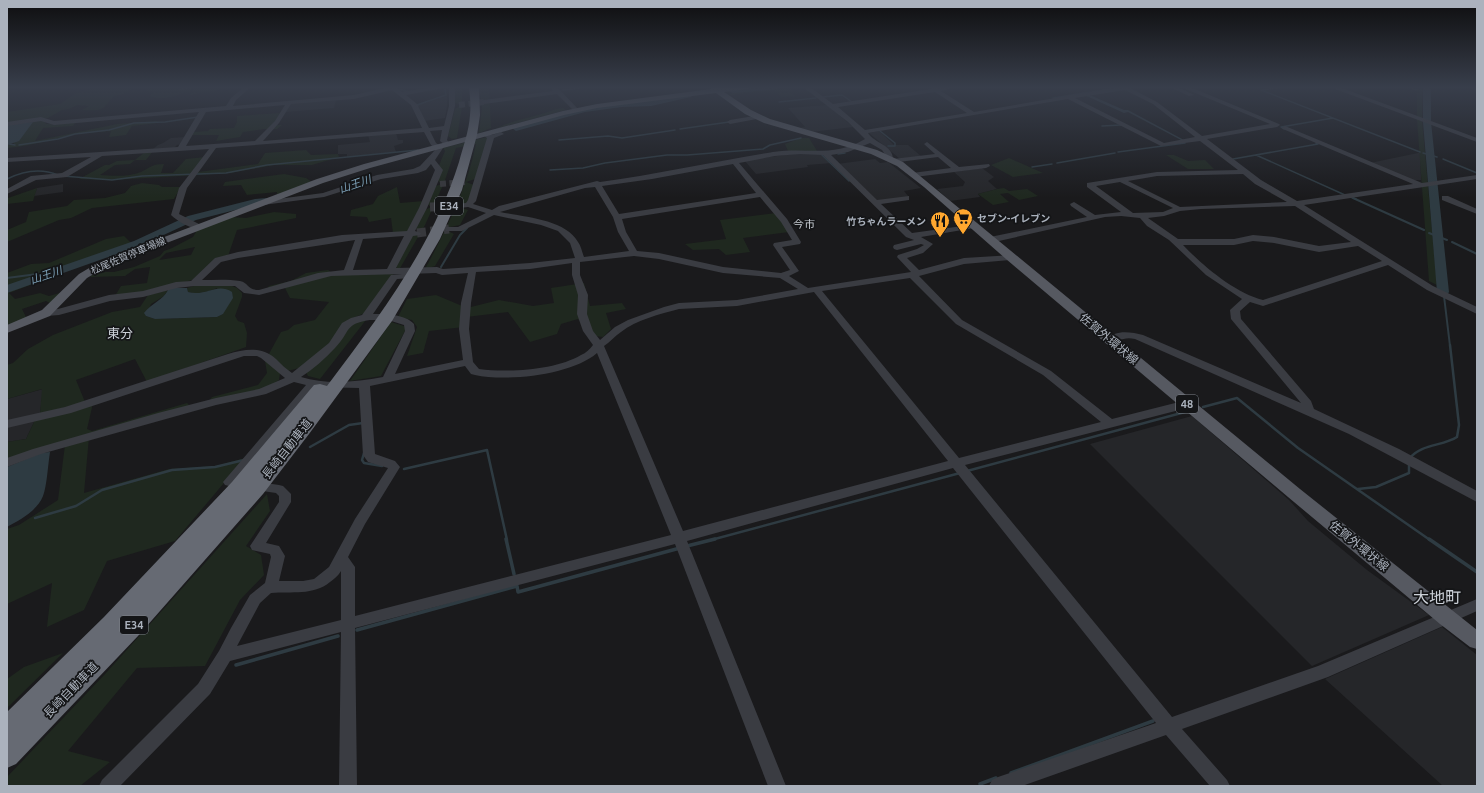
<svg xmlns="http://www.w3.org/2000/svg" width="1484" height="793" viewBox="0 0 1484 793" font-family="Ubuntu,'Noto Sans JP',sans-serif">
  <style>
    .built { fill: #252629 }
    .green { fill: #1f281f; fill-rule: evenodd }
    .water { fill: #2e3b42 }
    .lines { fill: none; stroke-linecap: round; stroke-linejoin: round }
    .stream-far3 { stroke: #2e3b42; stroke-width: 1.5 }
    .stream-far2 { stroke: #2e3b42; stroke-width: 2 }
    .stream-far1 { stroke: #2e3b42; stroke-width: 2.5 }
    .stream { stroke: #2e3b42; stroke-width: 3.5 }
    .river { fill: #2e3b42; fill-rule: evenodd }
    .minor-tunnel-far1 { stroke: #37383c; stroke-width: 6; stroke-dasharray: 6 3.5; stroke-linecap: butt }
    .minor-tunnel { stroke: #37383c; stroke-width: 9; stroke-dasharray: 9 4.5; stroke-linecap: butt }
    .minor { fill: #3a3c42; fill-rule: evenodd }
    .major { fill: #565961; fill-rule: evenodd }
    .highway { fill: #666a73; fill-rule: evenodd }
    .labels { text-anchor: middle; stroke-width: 3.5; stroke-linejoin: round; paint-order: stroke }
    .far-poi-label { font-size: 10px; font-weight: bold; fill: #abb2bd; stroke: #141517; text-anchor: start }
    .far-street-label { font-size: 10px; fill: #abb2bd; stroke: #141517 }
    .far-water-label { font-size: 11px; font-style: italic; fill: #7fa4bb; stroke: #141517 }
    .shield { fill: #141517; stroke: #7e838b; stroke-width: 1 }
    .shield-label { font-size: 11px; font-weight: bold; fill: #abb2bd }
    .far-neighbourhood-label { font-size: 11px; fill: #ccd1d8; stroke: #141517 }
    .street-label { font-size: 12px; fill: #abb2bd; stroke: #141517 }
    .neighbourhood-label { font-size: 13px; fill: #ccd1d8; stroke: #141517 }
    .near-neighbourhood-label { font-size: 16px; fill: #ccd1d8; stroke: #141517 }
  </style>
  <rect width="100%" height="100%" fill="#1a1a1c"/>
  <path class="built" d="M447,96V106L445,118L424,121L418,105Z
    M336,100L334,108L285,112L290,103Z
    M828,105L853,127L811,132L797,128L805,127L788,108Z
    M879,131L894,145H908L922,157L900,159L869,133Z
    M396,133L398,140H403V143L394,146L396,152L347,157V154H338V145L370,142L368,135Z
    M186,137L182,144L177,145L174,148L153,149L158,145L163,143L171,138Z
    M803,153L822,154L832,163L807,165L808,167L756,174L744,160Z
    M1418,153H1420L1421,180H1412L1370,163Z
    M875,159L880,163L888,162L921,188L904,191L909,197L876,202L837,164Z
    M982,168L994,177L988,181L997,189L978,194L980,197L950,201L937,189L963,186L965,182L954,172Z
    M63,184V192L34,196L37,188Z
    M43,389L40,414L35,420L26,439L7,442V399Z
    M1192,416L1289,500L1308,521L1367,570L1429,615L1312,666L1090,444Z
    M1442,627L1477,655V786H1443L1325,679Z"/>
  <path class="green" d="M93,87H135L124,94L114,96C101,111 104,111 82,110L89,106L77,105L69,109L62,110L48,118H39L44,120L46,124L76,121L73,126L43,128L35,141L117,124L157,121V123L132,126L126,135L109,137L111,131C100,132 88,132 77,134C53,139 31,146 7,148V145L14,144L7,125V112L60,104L76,93L88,90Z
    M150,87H220L218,90L190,95L194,89C181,94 164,102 150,96L154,91H146Z
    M456,87H462V107L457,138L452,139L448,136L455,109L460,106V104L455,103L454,88Z
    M479,87H489L491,128L479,133L482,107Z
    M1417,87H1422V120L1437,285L1429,281L1417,120Z
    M781,88L792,89L790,92L796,96L781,97L775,90L730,95L733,92Z
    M563,108L566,110L495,129C511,121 524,119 541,114C550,112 553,109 563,108Z
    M280,113L277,125H282L277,129H264L243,132L240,137L216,141L219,135H192L194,132L208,131L210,129L234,128L237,122V116Z
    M487,137L489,139L475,179L466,182L474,185L468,202L459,207L468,210L460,225L450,227L448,231L454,234L435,266L425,269C446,230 467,188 476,144L456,148L444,183L425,225L399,270L395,266L410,238L419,232L415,227L423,211L431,207L427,204L433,187L442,184L437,180L438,168L445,151L443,148Z
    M801,138H809L817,151H788L785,144Z
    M306,150L311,155L338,154L339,157L312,165H274L230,173L112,180L79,179L105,165H109L117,161L135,160L145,152L153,151L146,160H135L130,164L115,165L100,175C113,176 129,177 141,172C151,167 152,164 164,164L161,173H173L186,159L205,157L193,172H198L258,164L265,153Z
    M1166,155H1174L1188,161L1205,160L1214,169H1188Z
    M1009,158L1043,173L1013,177L991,165Z
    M284,174L306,178L312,182L277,195V192L247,195L241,185L223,186L225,182Z
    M142,183L159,185L162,187H181L174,199L92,208L71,218L59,220L7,242V230L26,222L29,212L67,206L74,200L105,198L125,193L131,186Z
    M397,187L400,203L424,201L407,232L393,233L391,218L369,222L367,217L350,216L351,210L373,204L378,196Z
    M37,188L33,201L7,204L8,198Z
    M1004,188L1009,191L1027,189L1038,196L1019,200L1008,193L1000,194L1009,202L993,205L978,194L997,189Z
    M274,212L296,214V218L237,230L228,256L196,279L142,293L115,296L121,286L147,283L150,267L135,269L125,276L90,277L95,272H114L134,267L160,256L164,251L172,248L193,237L197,230L231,217L246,218ZM195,247L191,255L159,260L166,253Z
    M776,213L789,232L743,238L750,252L726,255L719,249L693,250L685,244L726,239L720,220Z
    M124,236L132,244L7,287V273L31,264L49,263L106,239Z
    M328,270L331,272L385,270L394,275L365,313L348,320H366L320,379L308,376L303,367L280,373L279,380L266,389L209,401L212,397L258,385L267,373L265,361L281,332L288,330L294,325L315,320L329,302L290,298L284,286L267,289L269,286L291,281L306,273Z
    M51,275L54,276L9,293L15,299L40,293L49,296L63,292L52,304L46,301L22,309L27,319L7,326V290Z
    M584,283L590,306L622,303L626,309L606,313L611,329L603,337L595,336L578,319L561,324L557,334L530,342L508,312L466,317L464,327L429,331L423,353L407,356L417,327L412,320L398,317L407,299L436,295L467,308L499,300L533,306L554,303L551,288Z
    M227,284L237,288L242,293V297L235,316L238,321L244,323L247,333L246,347L147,382L135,359L76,380L85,402L40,414L42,389L7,399V365L13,363L28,349L53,335L112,312L140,307L148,295L168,290L164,296L151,304L146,316L155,319L217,317L223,314L217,288C207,292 199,295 188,292L187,288L197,285Z
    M391,322L407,327L381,376L350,381Z
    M93,403L87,429L92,431L187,403L190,406L89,437L84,493L169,469L216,466L245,458L175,541L107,561L84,610L47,627L52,583L7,604V529L19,525L58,500L65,445L7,461V442L26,439L35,420Z
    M267,494L270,511L246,546L261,555L264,575L240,600L205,666L137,668L68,751L110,762L80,786H7V777L106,673Z
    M63,653L7,708V679L24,667Z"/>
  <path class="water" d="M1083,92L1124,110H1128L1184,140H1181L1128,112L1124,113L1080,93Z
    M33,122L19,141L7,145V125Z
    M173,288H187L188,292C206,297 217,282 232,292L233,298L223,314L217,317L155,319L146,316L144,313C152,303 163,300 168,290Z
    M50,452C48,464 47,486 43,496C37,511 20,520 7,527V467L41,453Z"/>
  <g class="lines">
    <path class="stream-far3" d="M1408,87L1417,90
      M396,88L409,92
      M180,89L196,87
      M563,90L590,87
      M1261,90L1420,152
      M1262,90L1283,87
      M1424,93L1428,95
      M823,97L842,95L852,102
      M1053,98L1111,89
      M779,102L816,98
      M418,106L417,105L446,95L445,89
      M1102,126L1121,125
      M680,129L729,122
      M1284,129L1281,127L1333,118
      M880,131L895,143V146H888
      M559,140L608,136L622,138L675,130
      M9,144L15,145
      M19,145L58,139L75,134L109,130L134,123L165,122L198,117
      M1118,152L1185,143
      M1423,153L1437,157
      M838,154L845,153
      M822,155L849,181
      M1256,155L1345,195
      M1233,159L1318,144L1316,143
      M1443,159L1477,173
      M1057,163L1115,153
      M1032,167L1052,164
      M550,170L583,168L605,163L667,155H687L763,149L770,145L801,138
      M63,176L112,180L142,176L226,173L267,165L418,150
      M7,179C23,171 41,168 58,175
      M1350,197L1356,199"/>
    <path class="stream-far2" d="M1353,198L1424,230
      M1429,233L1447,240
      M1452,242L1477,254
      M441,267L460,235L467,228
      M7,278L45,273
      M1444,296L1450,346"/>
    <path class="stream-far1" d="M1203,407L1237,398L1298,448L1430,540
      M310,447L349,425L363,423
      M364,453L362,460L364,463L382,466
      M1410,458C1421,444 1443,446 1457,437L1459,425L1450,345
      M404,469L487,450L507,540
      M967,471L1185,412
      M1358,489L1376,487L1409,473V463
      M35,518L76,506L102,490L172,470L215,467L244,460
      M711,540L960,473"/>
    <path class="stream" d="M506,539L514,574
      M1429,539L1477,572
      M687,546L715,539
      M357,630L517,586L518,592L680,548
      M236,665L338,636
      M1011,773L1153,721
      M980,784L996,778"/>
    <path class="river" d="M749,87H783L779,89L733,93L729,91L733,89Z
      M1423,87H1431V122L1449,292L1447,295H1439L1437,292L1423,122Z
      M688,93L692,95L691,97L651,106L622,107L585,112L516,131L512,128L513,126L585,107L622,101L651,100Z
      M278,197L282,198L283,200L282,202L255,205L196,220L142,245L7,293V285L134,241L188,216L255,199Z"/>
    <path class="minor-tunnel-far1" d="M459,105L484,102
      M440,184L466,182"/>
    <path class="minor-tunnel" d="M430,207L459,206
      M417,233L449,229"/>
    <path class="minor" d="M244,87H251L236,100L233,106L354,95L389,87H396L402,92L433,87H449L406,95L417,104L429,128L444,126L449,106V87H455V106L447,140L450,144L445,145L440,141L442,130L430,131L436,143L443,148L435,160L443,170L427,208L415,231L421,233L420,235L413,236L396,268L437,267L443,269L530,263L575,258L570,243L558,231L541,225L494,215L462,231H446L445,229L446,227H458L486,213L468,207L459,208L455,206L456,204L466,203L468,200L487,138L483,135V133L492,135L501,132L504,134L494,138L476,201L473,204L492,210L499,206L597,181L600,182C658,174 716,161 773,152C808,147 833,158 865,139L848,122L803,87H810L833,104L931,89V87H956L941,91L974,112L1119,87H1134L1132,89L1157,102L1202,136L1270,124L1181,87H1190L1279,124L1280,125L1277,127L1207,139L1261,180L1297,201L1413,184L1283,129L1282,128L1285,126L1422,183L1477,175V179L1304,205L1433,286L1477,307V314L1427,290L1388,265L1266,305L1263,306L1250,302L1240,311L1241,319L1311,401L1314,409L1399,449L1477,491V502L1349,434L1135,339C1121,336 1117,344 1107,342L1106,340C1115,329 1131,332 1143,335L1301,403L1231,319L1230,310L1242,299L1206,275L1169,240L1147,226L1140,218L1121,216L1105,217L990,243L986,240L990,237L1087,217L1071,206L1070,204L1074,202L1095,215L1121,212L1087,187V183L1157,172L1238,170L1200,141L1161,146L1068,99L868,133C874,143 893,145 893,159L935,154L924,144L927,142L959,167L989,164L990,166L986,168L915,177L911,175L912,173L951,168L938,157L891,163V160L888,159L882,150L870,143L848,152L831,155L877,200L909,196V200L881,204L912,233L977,224V228H974L921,237L933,244L923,253L907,258L919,270L964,258L1013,255L1014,257L1010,260L964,264L919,276L962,320L1051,371L1112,419L1187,400L1191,401L1193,404L1191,407L965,465L1172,717L1318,666L1477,599V611L1328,677L1182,729L1227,780L1230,786H1210L1166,735L1022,786H989L992,780L998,777L1156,723L953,468L687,541L786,786H768L675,544L355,628L357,786H339L341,632L230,661L210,694L120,786H99L102,780L198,684L219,651L231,628L250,595L265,583L271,557L270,554L252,550L250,546L279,502V496L276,493L229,486L225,485L223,482L306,385L294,382L266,394L216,405L41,454L7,467V458L33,449L158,413L216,398L259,389L285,378L261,358L257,356H244L71,413L7,428V420L65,407L228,354C245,349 262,346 276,359C281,364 286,369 292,373L329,343L342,323L351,318L362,315L391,275L402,274L331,276L259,295L244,293L235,286H194L177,288L143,297L110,301L59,315L46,316L41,313L43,311L58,309L109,295L143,291L176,282L191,281L215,258L238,252L342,235L407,231L419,208L435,170L431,164L426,170L418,173L381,179L324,197L263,205L259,203L263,201L323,193L377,175L413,169L420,166L436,149L431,145L424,132L216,148L187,188L179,214L201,225L202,227L201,229C192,230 177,221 171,215L179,188L209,149L102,156L67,177L36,180L7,194V189L31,176L62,173L91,157L7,162V158L178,147L199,112L54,125L41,121L7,126V122L41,117L54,121L226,106L231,98ZM392,90L411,105L422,128L263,141L279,123L291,104L354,99ZM1125,90L1153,104L1195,137L1164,143L1075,98ZM935,92L967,113L865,130L838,107ZM285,105L275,121L255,141L186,146L206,112ZM800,154L823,155L906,237L914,240L894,245L893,247L894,249L897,250L921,244L924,245L917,249L898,255L897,257L911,272L808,288L789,276L799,271L782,247L800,244L801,242L787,219L739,163L775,156ZM733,164L756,193L619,214L602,186L652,179ZM1243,174L1255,184L1287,202L1180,207L1128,181L1157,176ZM1120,182L1173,208L1163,212L1133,213L1096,186ZM595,187L613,217L618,232L629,251L584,257C582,252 581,246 578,242C565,219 524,217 500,212L585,188ZM760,197L781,222L792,240L774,243L773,245L790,270L781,273L723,267L659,253L637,251L626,232L622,219ZM1295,206L1351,242L1319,246L1274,237L1253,235L1234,239H1178L1148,218L1164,216L1180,211L1201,209ZM404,236L387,269L353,270L363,239ZM355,240L344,270L318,273L259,290C247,290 249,283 240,281C228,279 214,280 202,280L221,262L238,258ZM1253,241L1274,243L1319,252L1358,246L1382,261L1263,300C1235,293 1203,266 1183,245H1234ZM634,256L659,259L723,273L780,278L798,289L737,300L679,303L664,307L628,320L615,327L600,340L593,331L587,314L588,295L580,275V262ZM572,263V275L578,295L577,314L583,331L593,345C590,349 586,353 581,355C556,370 508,373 479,369L473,362L469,329L471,303L476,272L530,269ZM436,273L442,275L468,273L461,303L459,329L463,360L395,374L415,331L414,324C405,314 385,314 373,314L397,279L410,278L412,276L408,274ZM910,278L956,324L1043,375L1101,422L959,458L822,291ZM814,292L948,461L683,531L604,346C610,342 615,336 621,332C636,320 660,314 679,309L737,306ZM370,320H388L404,325L405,331L383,377C356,382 327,385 301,377C313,369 325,359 335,348C351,332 343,324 370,320ZM597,353L671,535L355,616V567L348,557L365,524L400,467L395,461L375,454L370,386L465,366L471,374L475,375C507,382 572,375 597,353ZM316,387L359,388L363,455L368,462L388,468L355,519L329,567L314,579L303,581H279L285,556L279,546L266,543L291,502V494L283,486L279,485L239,479ZM341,571V620L237,646L260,603L271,593C292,591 313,596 330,582C334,579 338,576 341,571Z
      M550,87H557L578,109V111H574L557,94L484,104L481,102L484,100L553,91Z
      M1170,87H1178L1194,95L1189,96Z
      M1330,87H1339L1477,138V142Z
      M1468,87H1477V91L1469,88Z
      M760,115L762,116V118L730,124L727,122L730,120Z
      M1442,196H1448L1477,209V214L1442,200Z"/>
    <path class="major" d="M710,87H752L748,89L724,92L751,110L770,119L877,150L903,162L1300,489L1477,630V649L1470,647L1440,624L1288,497L1006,259L924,187L897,166L871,154L764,123L745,114L716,93L597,108L564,115L370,168L323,183L109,265L87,278L50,316L7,333V325L42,310L79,274L101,261L317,179L364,164L563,111L597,104L711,89Z"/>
    <path class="highway" d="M469,87H479L480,115L477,135L462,190L440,239L392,321L309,434L263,494L138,636L16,764L7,768V712L104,617L232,482L314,385L320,384L327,386C379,317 433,246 459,162C463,147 469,131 470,115C471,106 470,96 469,87Z"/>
  </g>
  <linearGradient id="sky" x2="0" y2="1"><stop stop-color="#0e0e0f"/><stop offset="0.44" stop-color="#383e4b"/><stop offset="1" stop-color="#383e4b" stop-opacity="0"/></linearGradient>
  <rect width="1484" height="198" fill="url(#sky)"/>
  <defs>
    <g id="supermarket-pin" transform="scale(1)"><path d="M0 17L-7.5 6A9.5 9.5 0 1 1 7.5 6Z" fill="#ffa72f" stroke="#141517"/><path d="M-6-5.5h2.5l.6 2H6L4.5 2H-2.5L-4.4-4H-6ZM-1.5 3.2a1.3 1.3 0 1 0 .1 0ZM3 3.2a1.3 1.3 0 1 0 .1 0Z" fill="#111"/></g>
    <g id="restaurant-pin" transform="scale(1)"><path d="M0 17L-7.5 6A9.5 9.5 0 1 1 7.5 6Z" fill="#ffa72f" stroke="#141517"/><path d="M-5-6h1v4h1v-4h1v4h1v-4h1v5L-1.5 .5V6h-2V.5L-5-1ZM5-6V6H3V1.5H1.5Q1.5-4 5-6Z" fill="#111"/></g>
  </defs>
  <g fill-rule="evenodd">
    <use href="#supermarket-pin" x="963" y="218"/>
    <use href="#restaurant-pin" x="940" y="221"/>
  </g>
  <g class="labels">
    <g class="far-poi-label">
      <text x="977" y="222">セブン-イレブン</text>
      <text x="926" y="225" text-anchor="end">竹ちゃんラーメン</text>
    </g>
    <g class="far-street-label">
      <text transform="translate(128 255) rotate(-23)" y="4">松尾佐賀停車場線</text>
    </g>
    <g class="far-water-label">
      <text transform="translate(355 184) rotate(-19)" y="4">山王川</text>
      <text transform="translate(46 275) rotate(-19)" y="4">山王川</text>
    </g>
    <g class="shield">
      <rect x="435" y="197" width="28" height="18" rx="3"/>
      <rect x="1176" y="395" width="22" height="18" rx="3"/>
      <rect x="120" y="616" width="28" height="18" rx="3"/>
    </g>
    <g class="shield-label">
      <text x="449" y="210">E34</text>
      <text x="1187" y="408">48</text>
      <text x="134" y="629">E34</text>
    </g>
    <g class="far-neighbourhood-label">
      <text x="804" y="228">今市</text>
    </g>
    <g class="street-label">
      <text transform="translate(1109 339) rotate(40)" y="4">佐賀外環状線</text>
      <text transform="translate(287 449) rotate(-52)" y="4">長崎自動車道</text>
      <text transform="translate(1359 546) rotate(39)" y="4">佐賀外環状線</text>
      <text transform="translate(71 690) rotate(-46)" y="4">長崎自動車道</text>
    </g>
    <g class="neighbourhood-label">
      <text x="120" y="338">東分</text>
    </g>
    <g class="near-neighbourhood-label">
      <text x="1437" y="603">大地町</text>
    </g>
  </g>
  <rect width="1484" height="793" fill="none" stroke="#abb2bd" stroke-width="16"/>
</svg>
